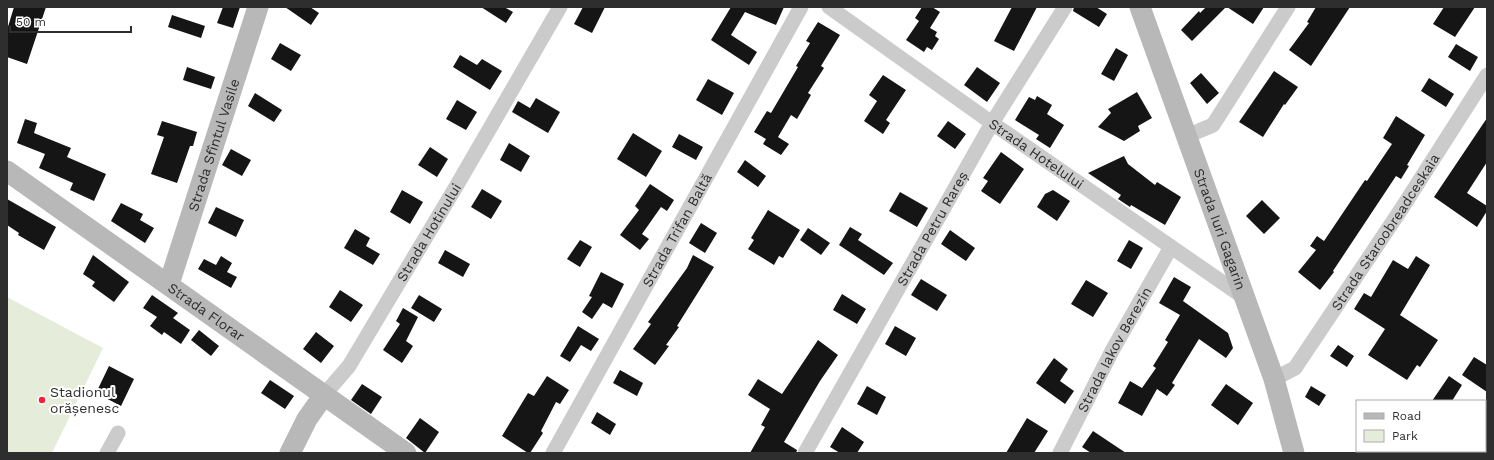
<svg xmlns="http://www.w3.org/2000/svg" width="1494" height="460" viewBox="0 0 1494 460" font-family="'Work Sans',sans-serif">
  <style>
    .green { fill: #e5edda }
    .building { fill: #151515 }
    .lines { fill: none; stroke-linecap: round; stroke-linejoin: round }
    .street { stroke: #cbcbcb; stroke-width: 15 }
    .secondary { stroke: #b8b8b8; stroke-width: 21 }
    .poi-dot { fill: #f4213b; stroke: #fff; stroke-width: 1.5 }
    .labels { text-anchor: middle; stroke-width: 4; stroke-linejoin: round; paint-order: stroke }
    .street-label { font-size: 14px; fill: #2e2e2e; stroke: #fff }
    .poi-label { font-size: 14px; fill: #2e2e2e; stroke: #fff; text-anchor: start }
  </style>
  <rect width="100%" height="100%" fill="#fff"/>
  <path class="green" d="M7,297L103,348L52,453H7Z"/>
  <path class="building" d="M14,7H46L27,64L7,57V30Z
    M223,7H240L233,28L217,23Z
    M285,7H310L319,13L311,25Z
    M481,7H504L513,12L506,23Z
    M583,7H605L592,33L574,24Z
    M731,7H784L776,25L745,12L731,35L757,52L749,65L711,40Z
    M922,7H932L940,12L930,28L937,32L935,36L939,39L932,50L927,47L924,52L906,40L919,21L915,18Z
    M1012,7H1037L1014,51L994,41Z
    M1074,7H1096L1107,14L1099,27L1073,11Z
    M1206,7H1226L1192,41L1181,30L1199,11L1200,13Z
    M1227,7H1264L1253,24Z
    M1316,7H1350L1311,66L1289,50L1309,23L1307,22Z
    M1444,7H1475L1455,37L1433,24Z
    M172,15L205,26L201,38L168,27Z
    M818,22L840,35L821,66L824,68L808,93L811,95L797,119L791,115L778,137L789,144L781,155L763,144L766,139L754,132L767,111L771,113L798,67L796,66L810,43L806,41Z
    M280,43L301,55L291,71L271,59Z
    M1456,44L1478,57L1470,71L1448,57Z
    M1116,48L1128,55L1114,81L1101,74Z
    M460,55L477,65L482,59L502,71L490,90L453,67Z
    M187,67L215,77L211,89L183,80Z
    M977,67L1000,83L987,102L964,85Z
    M1274,71L1298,87L1285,105L1284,104L1263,137L1239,122Z
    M1201,73L1219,93L1207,104L1190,83Z
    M883,75L906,90L886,120L890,123L883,134L864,121L877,101L869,95Z
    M1429,78L1454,94L1446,107L1421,91Z
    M708,79L734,93L722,115L696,100Z
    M1137,92L1152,118L1138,126L1140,131L1124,141L1098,127L1111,113L1108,109Z
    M255,93L282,110L274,122L248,106Z
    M1037,96L1052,105L1047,114L1064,125L1050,148L1036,139L1039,135L1015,120L1029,97L1035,100Z
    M536,98L560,112L548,133L512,112L518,101L530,108Z
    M457,100L477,112L466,130L446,119Z
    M1396,116L1425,135L1407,165L1409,166L1401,179L1396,176L1333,271L1334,272L1320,290L1298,272L1316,250L1310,246L1317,236L1324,241L1365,180L1367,181L1392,144L1383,138Z
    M1487,118V162L1467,193L1487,206V211L1477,227L1434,197Z
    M25,119L37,123L34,133L71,148L67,157L106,174L94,201L70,190L73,183L39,168L45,154L17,143Z
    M162,121L197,132L193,146H190L177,183L151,174L164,137L157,135Z
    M948,121L966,134L955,149L937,136Z
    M633,133L662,151L646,177L617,159Z
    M679,134L703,147L696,160L672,147Z
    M509,143L530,156L521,172L500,160Z
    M430,147L448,159L437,177L418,165Z
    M231,149L251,160L242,176L222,165Z
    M1001,152L1024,169L1000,204L981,191L988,181L983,178Z
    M1124,156L1128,164L1155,185L1157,182L1181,197L1165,225L1131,205L1130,207L1118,199L1121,195L1088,173Z
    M745,160L766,176L758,187L737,172Z
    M650,184L674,200L667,211L661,207L642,234L649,239L640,250L620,235L639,210L635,206Z
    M482,189L502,201L491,219L471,207Z
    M402,190L423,202L410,224L390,212Z
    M1053,190L1070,201L1057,221L1037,207L1045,194Z
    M900,192L928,208L917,227L889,211Z
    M7,199L56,227L44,250L18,235L19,233L7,225Z
    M1262,200L1280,218L1264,234L1246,216Z
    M121,203L143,214L140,220L154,228L145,243L111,221Z
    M216,207L244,220L236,237L208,223Z
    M768,210L800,230L783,258L779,256L774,265L748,249L754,240L751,238Z
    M701,223L717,233L705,253L689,243Z
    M850,227L862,234L858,240L893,263L884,275L839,245Z
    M808,228L830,243L821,255L800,240Z
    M355,229L370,238L366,246L380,254L373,265L344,248Z
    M950,230L975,248L966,261L941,244Z
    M580,240L592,247L580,267L567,259Z
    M1129,240L1143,248L1131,269L1117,261Z
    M445,250L470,264L463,277L438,263Z
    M93,255L129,282L114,302L92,286L95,282L83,274Z
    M693,255L714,267L677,326L679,327L666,345L669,346L655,365L633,349L651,324L648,322L687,268Z
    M221,256L232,263L227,272L237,277L231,288L198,269L204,259L216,265Z
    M1416,256L1430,265L1400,315L1438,340L1420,367L1417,365L1407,380L1368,355L1385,329L1354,309L1364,293L1371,297L1393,260L1408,269Z
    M601,272L624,284L612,308L603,303L592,319L582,312L592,297L589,296Z
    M1174,277L1191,287L1183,301L1228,333L1233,348L1226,358L1199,339L1172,383L1175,385L1167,396L1157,389L1142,416L1118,403L1130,381L1142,388L1156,368L1153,366L1168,342L1165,340L1180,315L1159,303Z
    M921,279L947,295L937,311L911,295Z
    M1086,280L1108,293L1093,317L1071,304Z
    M340,290L363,305L351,322L329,307Z
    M842,294L866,309L857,324L833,310Z
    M152,295L178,313L173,318L190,330L181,344L164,332L162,335L150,326L157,317L143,308Z
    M419,295L442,309L434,322L411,308Z
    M403,308L418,317L406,341L413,346L402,363L383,350L400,324L396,321Z
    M578,326L599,339L591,351L581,345L570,362L560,356Z
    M895,326L916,338L906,356L885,344Z
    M199,330L219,346L211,356L191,340Z
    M316,332L334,346L321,363L303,349Z
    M818,340L838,355L820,381L784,442L797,450L796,453H750L765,427L761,425L770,409L748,395L758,379L782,394Z
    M1338,345L1354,356L1347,367L1330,356Z
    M1474,357L1487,365V392L1462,375Z
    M1054,358L1068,369L1060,381L1074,391L1065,404L1036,383Z
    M109,366L134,379L121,406L96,393Z
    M620,370L643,383L637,396L613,383Z
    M547,376L569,390L560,404L556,402L541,431L543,433L530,453H528L502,436L528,393L534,396Z
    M1449,376L1462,385L1452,401H1432Z
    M270,380L294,396L285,409L261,393Z
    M362,384L382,397L371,414L351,400Z
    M1226,384L1253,403L1238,425L1211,405Z
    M867,386L886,397L877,415L857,404Z
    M1311,386L1326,395L1319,406L1305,397Z
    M597,412L616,424L610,435L591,423Z
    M420,418L439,432L425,453L406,438Z
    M1027,418L1048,431L1034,453H1006Z
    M842,427L864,442L857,453H840L830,447Z
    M1093,431L1126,453H1091L1082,447Z"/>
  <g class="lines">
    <g class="street">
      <path id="s1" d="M829,7L992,123L1245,298"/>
      <path d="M1187,136L1213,125L1288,7"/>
      <path id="s2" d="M1274,379L1295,368L1402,208L1487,75"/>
      <path id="s3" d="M324,395L349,366L457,185L560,7"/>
      <path d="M107,453L118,433"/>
      <path id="s4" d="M553,453L801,7"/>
      <path id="s5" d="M805,453L992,123L1065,7"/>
      <path id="s6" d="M1060,453L1113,349L1171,247"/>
    </g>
    <g class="secondary">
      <path id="s7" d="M1140,7L1274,379L1294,453"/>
      <path id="s8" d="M7,171L406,453"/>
      <path id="s9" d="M169,284L258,7"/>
      <path d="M290,453L307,419L324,395"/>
    </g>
  </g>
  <circle class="poi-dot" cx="42" cy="400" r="4"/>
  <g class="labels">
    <g class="street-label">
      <text dy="5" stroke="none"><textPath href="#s9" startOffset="146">Strada Sfîntul Vasile</textPath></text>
      <text dy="5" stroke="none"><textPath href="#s1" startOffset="254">Strada Hotelului</textPath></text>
      <text dy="5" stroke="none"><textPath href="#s5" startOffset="258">Strada Petru Rareș</textPath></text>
      <text dy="5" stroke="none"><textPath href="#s7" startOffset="236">Strada Iuri Gagarin</textPath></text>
      <text dy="5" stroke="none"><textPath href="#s4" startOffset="255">Strada Trifan Baltă</textPath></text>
      <text dy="5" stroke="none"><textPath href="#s2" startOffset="187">Strada Staroobreadceskaia</textPath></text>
      <text dy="5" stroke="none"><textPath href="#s3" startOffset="194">Strada Hotinului</textPath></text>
      <text dy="5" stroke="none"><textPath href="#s8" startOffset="244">Strada Florar</textPath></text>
      <text dy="5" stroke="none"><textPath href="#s6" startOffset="117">Strada Iakov Berezin</textPath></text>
    </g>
    <g class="poi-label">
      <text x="50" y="397">Stadionul<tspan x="50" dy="16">orășenesc</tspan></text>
    </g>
  </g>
  <rect width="1494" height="460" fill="none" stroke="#2e2e2e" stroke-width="16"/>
  <rect x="1356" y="400" width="130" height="52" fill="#ffffff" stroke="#ababab"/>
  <rect x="1364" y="413" width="20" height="6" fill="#b8b8b8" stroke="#ababab"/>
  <text x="1392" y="420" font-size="12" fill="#2e2e2e">Road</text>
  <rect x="1364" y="430" width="20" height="12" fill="#e5edda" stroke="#ababab"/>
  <text x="1392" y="440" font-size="12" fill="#2e2e2e">Park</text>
  <path d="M10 26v6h121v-6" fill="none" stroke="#2e2e2e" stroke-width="2"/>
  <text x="16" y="26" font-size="12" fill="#2e2e2e" stroke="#ffffff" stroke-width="3" paint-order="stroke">50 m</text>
</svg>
